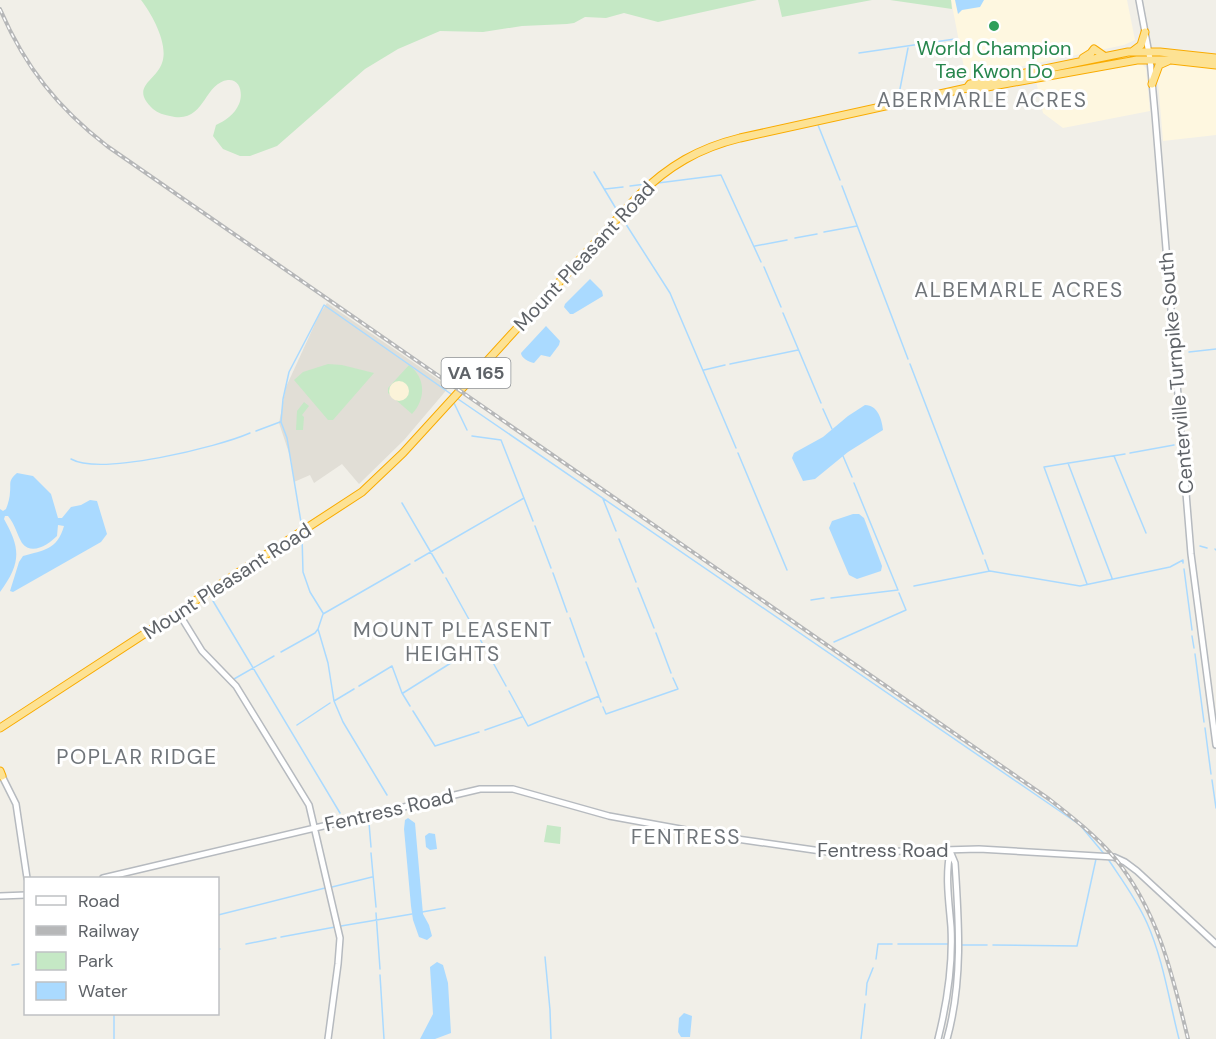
<svg xmlns="http://www.w3.org/2000/svg" width="1216" height="1039" viewBox="0 0 1216 1039" font-family="'DM Sans',sans-serif">
  <style>
    .commercial { fill: #fef7e0 }
    .education { fill: #e1ded6 }
    .green { fill: #c5e8c5 }
    .sand { fill: #fbf3d9 }
    .water { fill: #aadaff }
    .lines { fill: none; stroke-linecap: round; stroke-linejoin: round }
    .stream { stroke: #aadaff; stroke-width: 1.5 }
    .secondary-casing { stroke: #b6babf; stroke-width: 8 }
    .highway-casing { stroke: #f9ab00; stroke-width: 9 }
    .secondary { stroke: #fff; stroke-width: 5 }
    .highway { stroke: #fde293; stroke-width: 7 }
    .rail-casing { stroke: #b6b7b8; stroke-width: 4 }
    .rail { stroke: #fff; stroke-width: 1.5; stroke-dasharray: 4.5; stroke-linecap: butt }
    .leisure-dot { fill: #2e9e5b; stroke: #fff; stroke-width: 2 }
    .labels { text-anchor: middle; stroke-width: 6; stroke-linejoin: round; paint-order: stroke }
    .shield { fill: #fff; stroke: #8f9295; stroke-width: 1.5 }
    .shield-label { font-size: 18px; font-weight: bold; fill: #5f6368 }
    .leisure-label { font-size: 20px; fill: #27864d; stroke: #fff }
    .street-label { font-size: 20px; fill: #5f6368; stroke: #fff }
    .neighbourhood-label { font-size: 21px; letter-spacing: 1.5px; fill: #70757a; stroke: #fff }
  </style>
  <rect width="100%" height="100%" fill="#f1efe8"/>
  <path class="commercial" d="M951,0H1127L1135,40L1124,45L966,78Z
    M1167,62L1216,67V135L1163,141L1157,70Z
    M1141,63L1146,68L1150,111L1063,128L1043,113L1036,81Z"/>
  <path class="education" d="M327,303L449,387L404,440L359,484L342,464L314,483L310,475L294,482L291,459L279,423L286,387L319,315Z"/>
  <path class="green" d="M141,0H757L658,22L624,13L606,18L585,17L574,23L567,24L522,26L483,32L440,31L398,49L365,69L277,146L250,156H240L223,149L213,136L216,125C225,121 235,114 239,104C243,95 241,79 228,80C203,83 205,125 170,116C164,115 158,113 153,109C129,87 156,81 162,63C169,45 152,14 141,0Z
    M778,0H872L782,17Z
    M890,0H951L952,9Z
    M328,364L342,365L374,373L333,420H328L294,380L303,372Z
    M409,365C426,378 426,399 412,414L388,393V388Z
    M304,402L309,406L302,415L304,417L303,430H296L297,411Z
    M547,825L561,827L560,844L544,842Z"/>
  <path class="sand" d="M389 391a10 10 0 1 1 20 0a10 10 0 1 1-20 0Z"/>
  <path class="water" d="M955,0H984L980,7L962,10L958,14Z
    M590,279L602,291L603,296L573,314H570L564,307L565,304Z
    M546,326L560,341L559,345L550,357L541,355L534,363C529,362 521,358 521,353Z
    M865,405C878,405 882,420 883,430L848,452L815,479L803,481L792,458L794,453L823,437L848,416Z
    M17,473L33,476L51,494L58,518H62L71,507L81,505L90,500L97,501L107,534L101,542L13,592L10,591L19,562L23,556C44,550 57,550 64,526L58,525L57,536C49,544 32,556 22,543C17,535 15,524 8,516H5L4,519C21,549 21,563 0,592V509L3,511L6,509C8,504 10,497 10,492C11,482 8,481 17,473Z
    M853,514H859L864,518L882,566L881,571L857,579L849,575L829,528L832,521Z
    M408,818L415,823L423,914L429,925L432,936L427,940L419,937L413,920L411,906L404,829L405,820Z
    M429,833L435,834L437,849L430,850L426,847L425,836Z
    M437,962L443,965L448,983L451,1033L435,1039H420L433,1014L430,967Z
    M684,1013L692,1016L690,1037H681L678,1032L679,1018Z"/>
  <g class="lines">
    <path class="stream" d="M859,53L955,39
      M899,94L908,48
      M818,125L840,180
      M594,172L618,212
      M658,183L721,175L761,262
      M630,186L646,184
      M842,186L908,359
      M605,189L623,187
      M622,218L670,293L736,448
      M824,232L857,226
      M795,238L817,234
      M755,246L787,240
      M764,267L781,307
      M783,313L821,403
      M1189,352L1216,349
      M730,364L798,350
      M910,364L983,554
      M704,370L725,365
      M458,399L1080,825L1105,855
      M454,403L467,430
      M823,409L832,429
      M256,431L280,422
      M472,436L501,440L533,521
      M738,453L787,570
      M1130,453L1174,445
      M843,456L852,477
      M1114,456L1146,533
      M71,459C101,476 218,447 250,433
      M1068,463L1112,578
      M854,483L898,590
      M603,499L616,531
      M402,503L443,573
      M535,526L551,568
      M302,528L287,438L281,422L283,399L289,372L324,305L451,394
      M302,536L303,572L310,592L323,613
      M619,539L636,582
      M1200,546L1207,548
      M1215,549L1216,550
      M985,560L989,571
      M415,561L524,498
      M1184,569L1192,630
      M553,573L567,612
      M446,578L506,686
      M1087,584L1044,467L1125,454
      M914,586L990,571L1080,586L1170,567L1183,560V563
      M638,588L654,628
      M831,598L898,590
      M811,600L824,598
      M213,601L340,813
      M570,618L584,657
      M318,629L328,663L334,701L343,722L387,795
      M656,633L671,673
      M1192,636L1194,648
      M834,642L906,610L899,593
      M281,652L315,633L318,629L323,614L410,564
      M467,653L482,644
      M1195,654L1204,722
      M586,662L601,702
      M234,679L274,656
      M359,686L392,666L402,693L410,706
      M509,691L528,726L599,696
      M403,693L462,656
      M334,701L354,689
      M603,707L606,714L678,689L673,678
      M413,711L435,746L479,732
      M297,725L330,703
      M1205,728L1211,774
      M485,730L522,717
      M1212,780L1216,808
      M369,823L371,847
      M371,853L376,907
      M1108,859C1122,880 1137,900 1147,923C1163,959 1169,1000 1179,1039
      M332,887L372,877
      M422,912L445,908
      M376,913L380,969
      M218,915L325,888
      M341,926L412,914
      M281,937L335,927
      M246,944L276,938
      M898,944H948
      M961,945H987
      M993,945L1077,946L1096,859
      M218,949H220
      M545,957L550,1010L551,1039
      M876,959L878,944H892
      M25,962H26
      M12,965L19,964
      M380,975L384,1039
      M866,995L867,983L873,968
      M114,1039V1014
      M861,1039L865,1004"/>
    <g class="secondary-casing">
      <path id="secondary" d="M1139,0L1150,59L1155,114L1191,554L1216,745
        M178,612L202,651L236,686L309,805L340,938L338,964L328,1039
        M1,774L16,804L27,878
        M103,878L480,789H513L609,816L730,838L835,853L979,849L1114,857L1125,862L1137,871L1216,944
        M0,896L26,895
        M938,1039C947,1003 953,965 951,927C949,902 945,877 950,852
        M947,1039C963,981 959,923 955,863L950,851"/>
    </g>
    <g class="highway-casing">
      <path id="highway" d="M1133,51L1141,45L1145,32
        M1083,58L1091,53L1094,49L1104,56
        M1152,84L1159,65L1168,61
        M967,88L970,84L981,82L1128,52H1160L1216,58
        M0,728L362,492L403,453L638,196C668,166 699,148 740,138L967,88L971,90L1137,60H1171L1216,65
        M0,771L2,776"/>
    </g>
    <use href="#secondary" class="secondary"/>
    <use href="#highway" class="highway"/>
    <g class="rail-casing">
      <path id="rail" d="M0,9C25,67 58,108 107,146L1049,799C1072,817 1095,835 1114,857C1158,911 1172,973 1188,1039"/>
    </g>
    <use href="#rail" class="rail"/>
  </g>
  <circle class="leisure-dot" cx="994" cy="26" r="6"/>
  <g class="labels">
    <rect class="shield" x="441.5" y="358" width="69" height="30" rx="4.5"/>
    <g class="shield-label">
      <text x="476" y="379">VA 165</text>
    </g>
    <g class="leisure-label">
      <text x="994" y="55">World Champion<tspan x="994" dy="23">Tae Kwon Do</tspan></text>
    </g>
    <g class="street-label">
      <text transform="translate(584 256) rotate(-47)" y="7">Mount Pleasant Road</text>
      <text transform="translate(1176 373) rotate(-95)" y="7">Centerville Turnpike South</text>
      <text transform="translate(227 581) rotate(-33)" y="7">Mount Pleasant Road</text>
      <text transform="translate(389 810) rotate(-13)" y="7">Fentress Road</text>
      <text x="883" y="857">Fentress Road</text>
    </g>
    <g class="neighbourhood-label">
      <text x="982" y="107">ABERMARLE ACRES</text>
      <text x="1019" y="297">ALBEMARLE ACRES</text>
      <text x="453" y="637">MOUNT PLEASENT<tspan x="453" dy="24">HEIGHTS</tspan></text>
      <text x="137" y="764">POPLAR RIDGE</text>
      <text x="686" y="844">FENTRESS</text>
    </g>
  </g>
  <rect x="24" y="877" width="195" height="138" fill="#ffffff" stroke="#bfc1c3" stroke-width="1.5"/>
  <rect x="36" y="896" width="30" height="9" fill="#ffffff" stroke="#bfc1c3" stroke-width="1.5"/>
  <text x="78" y="907" font-size="18" fill="#5f6368">Road</text>
  <rect x="36" y="926" width="30" height="9" fill="#b6b7b8" stroke="#bfc1c3" stroke-width="1.5"/>
  <text x="78" y="937" font-size="18" fill="#5f6368">Railway</text>
  <rect x="36" y="952" width="30" height="18" fill="#c5e8c5" stroke="#bfc1c3" stroke-width="1.5"/>
  <text x="78" y="967" font-size="18" fill="#5f6368">Park</text>
  <rect x="36" y="982" width="30" height="18" fill="#aadaff" stroke="#bfc1c3" stroke-width="1.5"/>
  <text x="78" y="997" font-size="18" fill="#5f6368">Water</text>
</svg>
